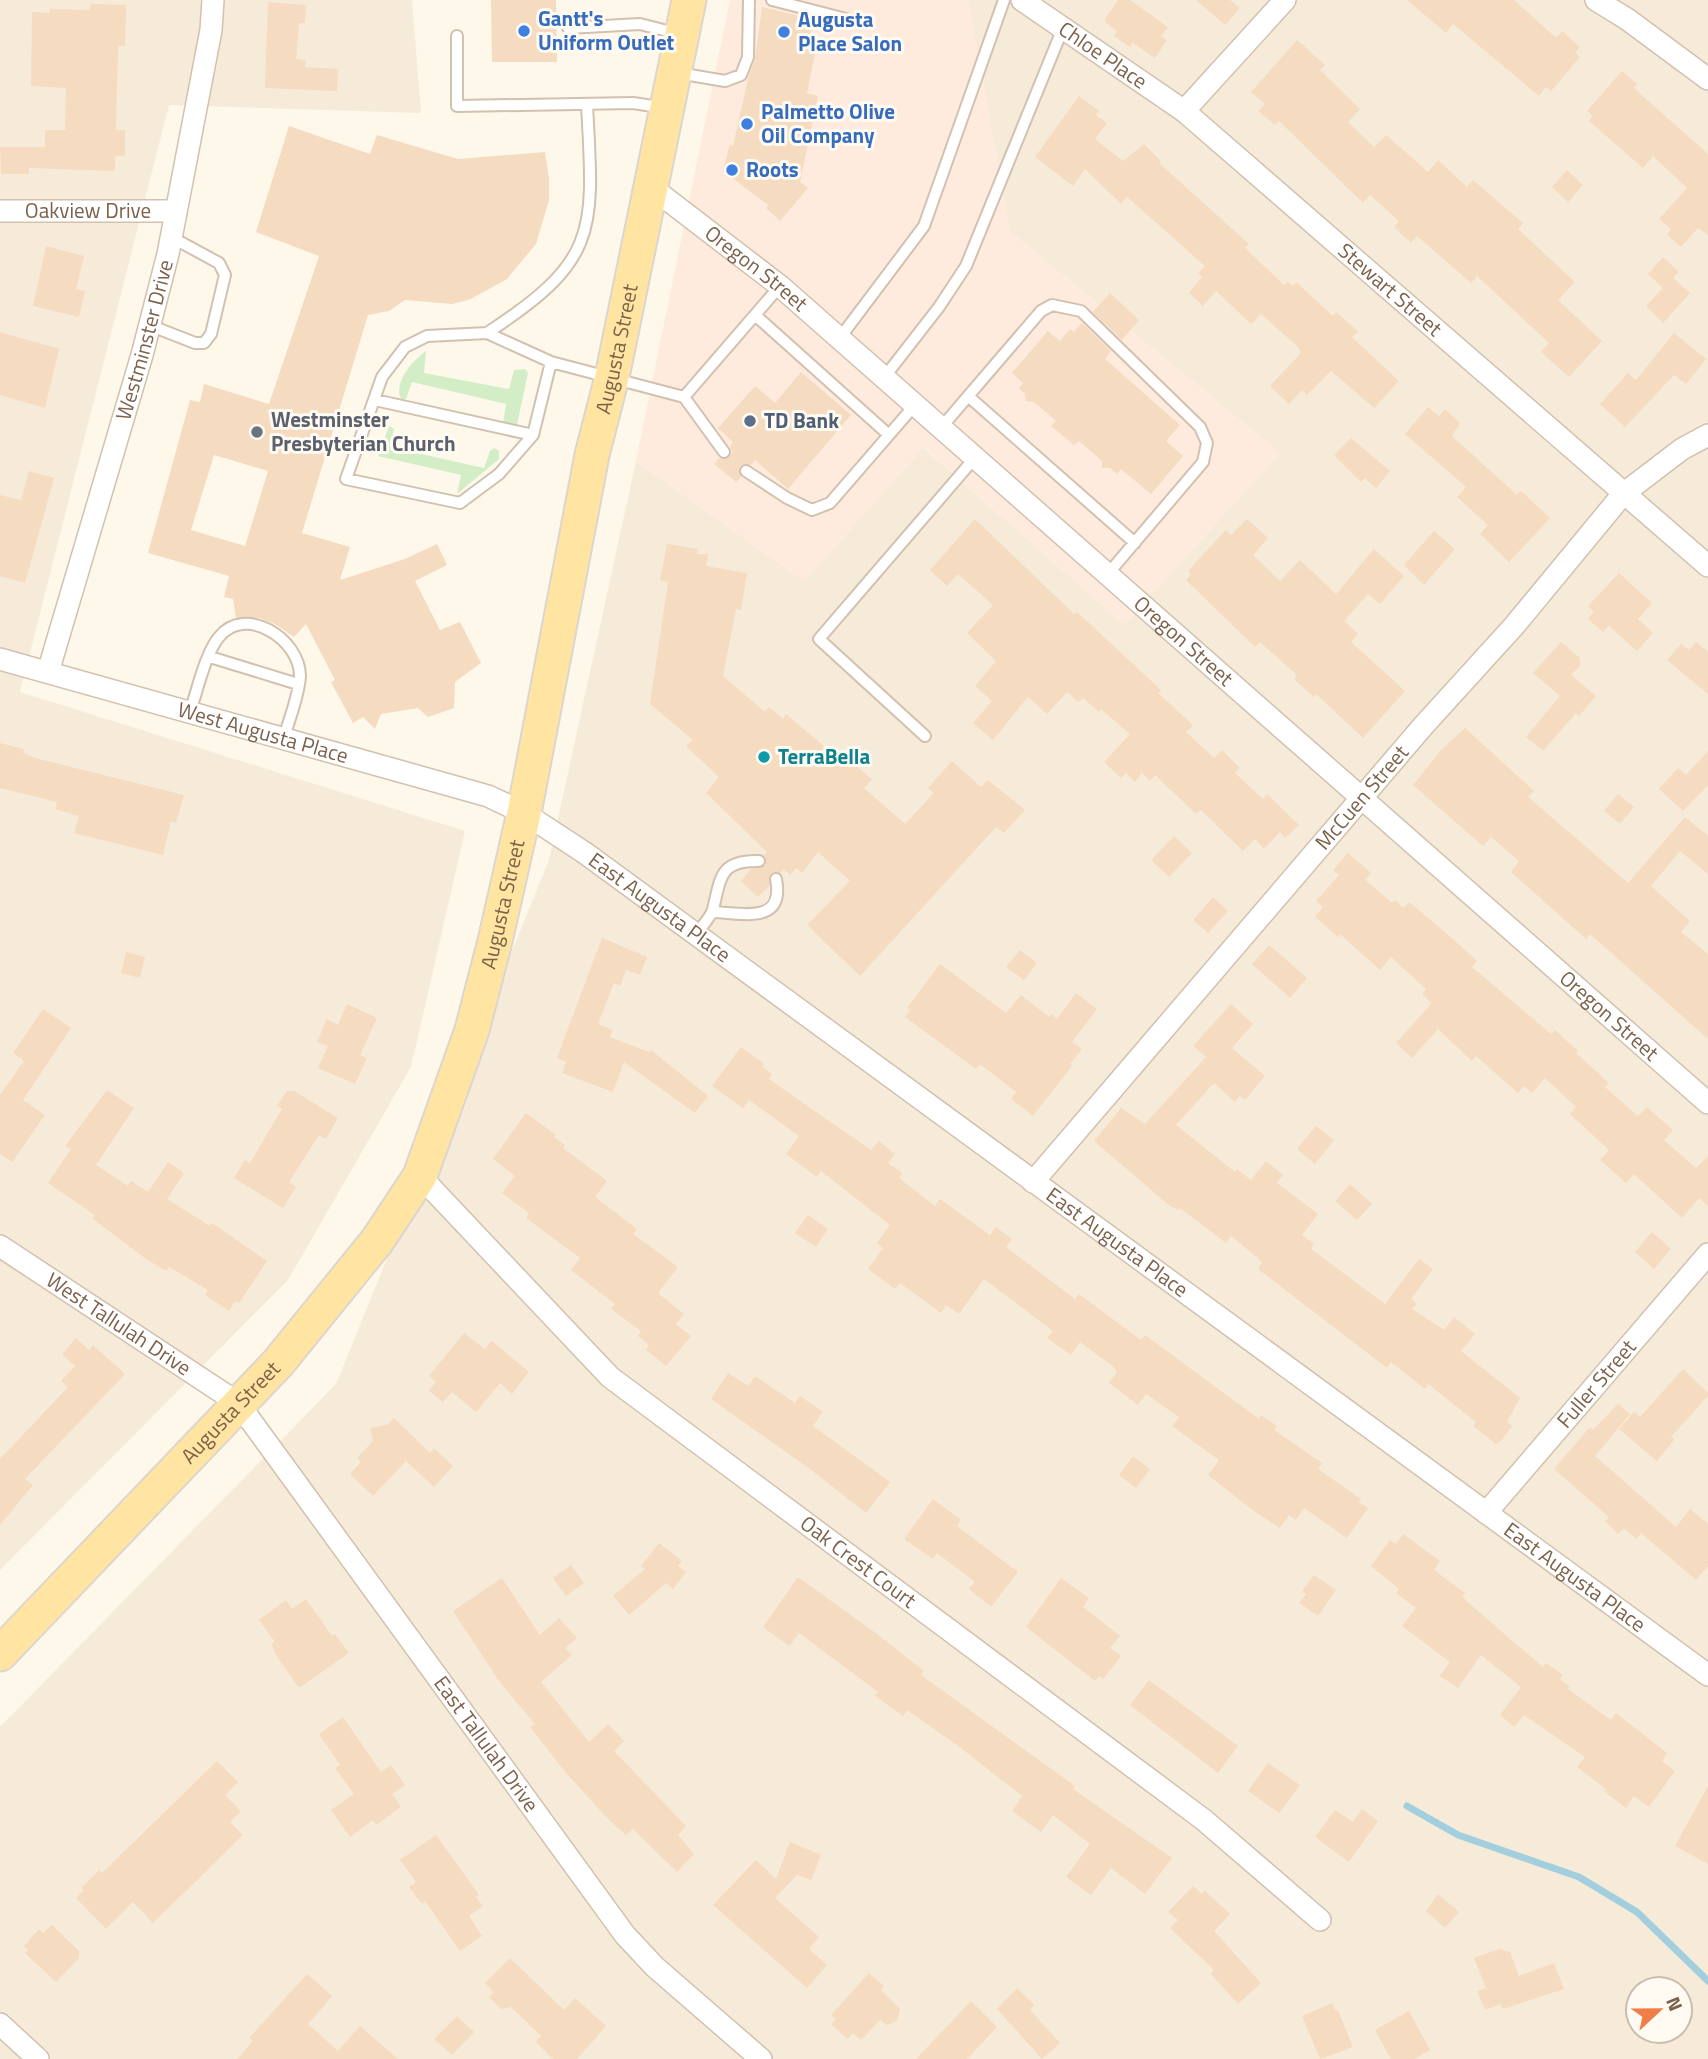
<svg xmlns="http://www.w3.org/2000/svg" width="1708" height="2059" viewBox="0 0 1708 2059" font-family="'Titillium Web',sans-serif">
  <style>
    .residential { fill: #f6ebd8; fill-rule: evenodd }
    .commercial { fill: #feebde }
    .green { fill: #d3eec7 }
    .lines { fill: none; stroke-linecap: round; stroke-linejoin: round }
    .stream { stroke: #a2cedd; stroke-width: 7 }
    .building { fill: #f5dbc0; fill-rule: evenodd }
    .lane-casing { stroke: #d2c1ae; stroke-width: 14 }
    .street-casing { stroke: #d2c1ae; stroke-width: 24 }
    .primary-casing { stroke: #ddd6d0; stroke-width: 37 }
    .lane { stroke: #fff; stroke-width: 10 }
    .street { stroke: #fff; stroke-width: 21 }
    .primary { stroke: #ffe5a1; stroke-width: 33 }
    .shop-dot { fill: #3f7fe0; stroke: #fffbf3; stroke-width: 2.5 }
    .service-dot { fill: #5c6f8a; stroke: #fffbf3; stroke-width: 2.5 }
    .worship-dot { fill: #6b7280; stroke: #fffbf3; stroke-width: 2.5 }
    .culture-dot { fill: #0f9aa8; stroke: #fffbf3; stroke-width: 2.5 }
    .labels { text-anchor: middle; stroke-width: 6; stroke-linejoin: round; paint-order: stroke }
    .shop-label { font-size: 21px; font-weight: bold; fill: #366cbe; stroke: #fffbf3; text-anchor: start }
    .street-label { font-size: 21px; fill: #7c614b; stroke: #fffbf3 }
    .worship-label { font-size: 21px; font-weight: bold; fill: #5b616d; stroke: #fffbf3; text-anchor: start }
    .service-label { font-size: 21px; font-weight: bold; fill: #4e5e75; stroke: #fffbf3; text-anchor: start }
    .culture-label { font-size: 21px; font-weight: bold; fill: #0d838f; stroke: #fffbf3; text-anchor: start }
  </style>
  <rect width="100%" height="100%" fill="#fef8eb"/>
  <path class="residential" d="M0,0H412L421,113L169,105L20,692L465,831L411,1067L288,1280L0,1570Z
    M968,0H1708V2059H0V1727L336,1384L549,860L636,461L804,581L923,447L1124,624L1280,453L1010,232ZM1638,1989H1680V2031H1638Z"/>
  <path class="commercial" d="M730,0H968L1010,232L1280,453L1124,625L924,447L804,582L636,461Z"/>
  <path class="green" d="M426,351L424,373L509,389L514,370L525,369L528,373L517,425L506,426L503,423L506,404L412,382L406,399H401C393,382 413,360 426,351Z
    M389,426L394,429L390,447L484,468L490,451L494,448L499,451V459L457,494L461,475L378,456Z"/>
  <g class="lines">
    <path class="stream" d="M1407,1806L1458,1835L1579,1877L1637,1912L1708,1981"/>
  </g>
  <path class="building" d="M491,0H556L557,62H492Z
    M1118,0H1130L1168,27L1161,36L1167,40L1155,58L1133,43L1130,47L1114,36L1117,31L1106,23L1105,19Z
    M1196,0H1230L1240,8L1225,25Z
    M1407,0H1514L1553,35L1557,37L1562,31L1580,47L1575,53L1580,57L1551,91L1546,87L1539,96L1453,24L1446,33Z
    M268,2L306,5L305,23H299L296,59L306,60L305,67L338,69L337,91L265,88Z
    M91,4L126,5L125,46H118L116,130H125V156H115V171L29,168V174H1L0,147H45V130H65L66,88L31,86L32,12L50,13V9L90,10Z
    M762,7L813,19L808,47L816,48L807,93L818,96L800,182L808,188L780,221L766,208L768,205L723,171L730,144L733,146L748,79L755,59Z
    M1297,40L1325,65L1320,70L1360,109L1348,122L1374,147L1386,135L1428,172L1438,160L1467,187L1473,180L1523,223L1518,229L1575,282L1558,300L1602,341L1569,377L1541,352L1549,343L1477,276L1471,283L1417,236L1411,243L1394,227L1399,221L1370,195L1363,203L1279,121L1275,125L1258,111L1265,104L1251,92Z
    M1622,71L1637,84L1634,88L1645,98L1708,154V235L1698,228L1681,247L1667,235L1671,229L1659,219L1687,188L1653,156L1643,168L1589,121L1593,116L1587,111Z
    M1079,96L1099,111L1096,115L1107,123L1095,139L1123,161L1144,144L1161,161L1159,163L1249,244L1245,248L1284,285L1288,282L1293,286L1296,282L1333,316L1336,312L1358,331L1352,337L1399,381L1374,408L1331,371L1307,395L1302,390L1289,404L1270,386L1301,353L1299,348L1261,314L1251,324L1216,291L1203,306L1189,293L1202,277L1198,273L1205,266L1127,197L1121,204L1085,169L1073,186L1035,157Z
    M289,126L370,154L377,135L458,159L545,152L549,178V200L536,244L507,279L471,299L452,304L405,300L389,311L368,315L302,533L350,547L340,580L405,559L437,544L447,565L415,581L440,630L460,622L481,663L455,682L454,708L428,717L418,708L381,714L375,729L363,717L353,723L331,682L335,680L306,624L294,637L275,624L259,618H236L233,599L224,597L229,576L148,553L190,400L200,402L204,384L269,404L319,256L256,232ZM214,455L268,471L245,546L191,530Z
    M1567,170L1583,185L1568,202L1552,187Z
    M46,246L84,256L76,289L85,291L79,317L33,306Z
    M1663,257L1679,272L1666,285L1673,278L1690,293L1663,323L1646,306L1663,288L1648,274Z
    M1110,293L1139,320L1122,340L1093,312Z
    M1082,323L1111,351L1105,359L1180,425L1166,441L1183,456L1151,494L1121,469L1117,474L1110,468H1102V461L1079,441L1074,445L1051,426L1056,421L1034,402L1026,401L1025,394L1019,388L1023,383L1012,373L1048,331L1060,341L1070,329L1074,332Z
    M0,332L59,349L45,408L0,395Z
    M1674,333L1706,359L1686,384L1674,375L1625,427L1600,404L1628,373L1636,380Z
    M801,372L851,415L788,489L755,460L751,465L740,466L741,477L736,482L714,464L719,458H729L732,452L730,446L733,442L718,428L755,386L775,403Z
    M1428,407L1439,416L1445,409L1460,423L1452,436L1517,495L1521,491L1550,518L1509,562L1480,534L1488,525L1457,497L1466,487L1405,434Z
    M1351,438L1390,471L1376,488L1365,478L1361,482L1334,455Z
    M29,471L54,478L25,583L0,576V495L21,500Z
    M975,519L1074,614L1077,612L1161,690L1158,693L1193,725L1186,732L1214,758L1222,750L1240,768L1235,773L1263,799L1267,794L1299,825L1285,838L1280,832L1264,849L1255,839L1243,851L1201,810L1196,814L1155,775L1150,781L1142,773L1135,782L1126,773L1121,778L1104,762L1130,734L1101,709L1099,712L1083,698L1078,702L1067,692L1047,714L1028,697L993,740L973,723L992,701L975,686L996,661L967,633L993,605L958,574L947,586L930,570Z
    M1247,519L1268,538L1253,555L1280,581L1300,560L1336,594L1374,549L1404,576L1380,604L1368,594L1344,621L1358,634L1351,642L1405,691L1363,738L1316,694L1314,697L1294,679L1297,675L1260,642L1255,647L1186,580L1191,574L1188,571L1226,530L1231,535Z
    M1434,531L1455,549L1424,585L1404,565Z
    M667,544L698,549L697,554H708L706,566L747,573L741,610L736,609L723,676L765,712L769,707L783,719L786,714L838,758L842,754L872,779L864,788L905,824L934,793L928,788L952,761L981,787L988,780L1025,810L1004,833L996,827L860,976L807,925L850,881L818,852L802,873L796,868L790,875L784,869L780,873H771L769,886L758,897L741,881L751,869L766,865L764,855L767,852L706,793L719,777L686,746L693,740L650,704L668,582L660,580Z
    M1619,573L1652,603L1638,619L1653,633L1637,651L1609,626L1603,632L1588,619L1594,612L1588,606Z
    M1561,642L1580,658V666L1571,675L1596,696L1579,716L1576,713L1543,751L1526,737L1560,696L1533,673Z
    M1696,642L1708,652V694L1667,660L1681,644L1689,650Z
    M1465,728L1534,791L1528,797L1628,883L1685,817L1708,836V874L1680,851L1651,886L1690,921L1681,932L1708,954V1039L1590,934L1586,939L1511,872L1519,861L1491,837L1483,846L1413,785L1442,749Z
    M0,743L24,749L23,753L35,758L184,795L176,823L171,821L163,855L74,833L79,816L55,809L57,802L0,788Z
    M1708,751V785L1683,811L1659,789L1678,768L1686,775Z
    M1618,794L1634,807L1620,824L1604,811Z
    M1174,836L1192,853L1169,877L1151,860Z
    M1348,853L1371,873L1365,880L1392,903L1395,900L1403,908L1409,902L1453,939L1477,961L1472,967L1551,1034L1555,1030L1578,1051L1576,1053L1609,1083L1605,1087L1638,1116L1647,1107L1673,1130L1664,1140L1696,1168L1708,1156V1206L1699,1198L1682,1218L1634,1174L1626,1183L1600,1160L1609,1150L1570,1114L1576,1107L1545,1078L1532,1093L1524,1086L1518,1093L1476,1056L1472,1061L1438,1029L1412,1058L1396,1043L1432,1003L1422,994L1426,989L1391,957L1380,970L1340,934L1338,937L1315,917L1323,907L1316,901L1339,875L1333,870Z
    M1213,897L1228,911L1208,933L1193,920Z
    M602,938L647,957L640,975L626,970L620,986L614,983L598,1024L613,1030L610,1037L649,1052L651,1050L708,1096L695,1113L624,1062L613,1092L562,1073L566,1062L557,1058Z
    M1269,945L1307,978L1290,998L1252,964Z
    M1020,950L1037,963L1024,980L1006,967Z
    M126,952L145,957L140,978L121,973Z
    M940,964L1006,1013L1021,995L1049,1017L1051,1014L1057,1019L1076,993L1097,1009L1072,1042L1082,1049L1070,1064L1072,1066L1033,1116L1011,1099L1016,1092L980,1064L976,1069L905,1017L910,1010L907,1008Z
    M347,1004L377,1018L360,1055L367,1058L355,1084L318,1068L328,1046L317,1042L327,1019L338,1025Z
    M1231,1004L1253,1024L1232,1048L1265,1076L1245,1100L1240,1095L1235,1102L1214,1083L1176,1125L1235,1172L1237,1169L1251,1180L1266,1161L1283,1175L1277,1183L1318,1214L1302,1235L1314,1244L1311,1249L1385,1304L1419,1259L1433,1269L1411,1299L1417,1304L1412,1309L1444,1330L1454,1317L1475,1334L1461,1351L1520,1398L1507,1422L1512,1426L1501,1441L1496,1444L1473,1426L1476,1422L1428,1384L1425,1389L1391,1362L1387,1368L1258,1269L1262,1263L1259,1259L1231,1236L1226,1243L1180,1208L1178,1210L1170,1206L1094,1141L1121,1108L1145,1124L1206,1057L1193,1046Z
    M43,1009L71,1028L23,1100L45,1115L12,1162L0,1154V1095L24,1061L13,1053Z
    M741,1047L764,1064L762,1067L772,1074L769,1079L816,1112L871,1150L879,1141L895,1154L888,1163L902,1173L899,1178L935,1206L940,1199L990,1235L996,1227L1012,1239L1006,1247L1075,1299L1079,1294L1141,1340L1145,1335L1259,1419L1261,1415L1277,1426L1274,1430L1322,1463L1318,1469L1361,1499L1359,1502L1368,1508L1347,1538L1304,1508L1296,1520L1289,1515L1280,1528L1251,1509L1208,1475L1219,1460L1172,1426L1179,1417L1146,1394L1138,1405L1109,1383L1117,1372L1115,1368L1080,1342L1071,1355L1047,1338L1053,1331L984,1279L959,1314L946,1305L941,1313L900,1283L895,1289L868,1269L883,1248L877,1243L890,1225L821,1171L817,1177L786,1154L799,1136L749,1100L743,1108L712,1086Z
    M107,1090L134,1108L96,1165L128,1186L131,1181L148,1192L168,1162L184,1173L167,1199L210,1226L212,1223L267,1261L239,1303L235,1301L229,1311L205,1295L208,1290L169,1267L166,1271L146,1259L93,1219L95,1215L48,1183L71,1149L65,1146Z
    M287,1091H294L338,1118L326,1139L319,1135L289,1182L296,1187L283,1208L234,1178L245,1160L250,1163L282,1109L277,1106Z
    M526,1113L556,1135L554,1137L565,1145L563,1148L607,1181L595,1197L637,1229L633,1234L678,1267L658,1293L684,1314L676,1324L691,1336L666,1366L646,1350L649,1345L638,1336L641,1331L611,1309L615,1304L571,1270L580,1258L526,1218L529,1213L502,1193L515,1176L493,1159Z
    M1316,1126L1334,1140L1315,1164L1297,1149Z
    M1350,1184L1372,1204L1357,1220L1335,1201Z
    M808,1215L828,1229L816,1247L795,1233Z
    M1652,1232L1671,1249L1654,1269L1635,1252Z
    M464,1333L485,1349L492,1341L529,1372L512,1394L500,1383L476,1412L452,1392L443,1402L429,1391L436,1382L429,1376Z
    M76,1338L89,1350L93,1345L125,1374L25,1479L33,1485L0,1525V1459L68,1387L61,1381L75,1366L62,1354Z
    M1683,1369L1708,1393V1396L1671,1437L1674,1440L1657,1461L1619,1429L1634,1412L1640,1417Z
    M728,1373L748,1386L755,1376L795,1403L800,1396L823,1412L813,1426L890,1482L866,1513L810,1469L711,1399Z
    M1618,1404L1630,1414L1595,1456L1676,1527L1690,1509L1708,1524V1566L1696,1580L1641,1533L1636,1539L1624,1528L1618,1534L1605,1521L1609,1517L1554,1469L1590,1427L1593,1430Z
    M394,1418L430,1453L434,1448L453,1466L434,1487L406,1461L373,1496L350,1474L361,1462L357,1458L373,1441L370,1428L387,1425Z
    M1133,1456L1150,1469L1136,1488L1119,1475Z
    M933,1499L961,1520L957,1526L1018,1572L991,1607L969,1589L975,1582L937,1553L933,1559L904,1539Z
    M1403,1534L1440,1561L1434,1570L1465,1593L1462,1597L1509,1638L1543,1667L1546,1663L1563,1675L1560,1679L1570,1687L1568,1689L1611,1720L1616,1713L1667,1753L1662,1761L1675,1771L1649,1807L1634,1796L1626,1808L1604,1791L1606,1789L1577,1767L1585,1757L1524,1715L1514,1727L1500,1715L1521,1687L1481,1655L1458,1688L1440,1676L1450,1662L1402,1626L1416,1608L1396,1593L1399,1589L1371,1566L1390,1540L1396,1544Z
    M659,1543L682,1561L678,1566L686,1572L673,1589L666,1583L629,1615L613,1596L645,1569L641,1566Z
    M571,1565L584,1583L566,1596L553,1578Z
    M1314,1575L1336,1590L1318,1616L1299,1603L1306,1594L1302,1591Z
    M798,1577L877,1634L924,1671L921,1675L1075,1786L1073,1789L1172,1858L1145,1894L1111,1868L1091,1895L1066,1877L1090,1844L1053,1815L1041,1832L1012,1811L1022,1796L957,1745L907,1710L903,1716L875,1696L878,1692L799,1633L789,1646L763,1627Z
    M502,1578L540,1635L559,1618L577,1638L565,1648L572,1655L541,1682L589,1742L608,1724L624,1741L614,1751L686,1826L678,1835L694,1854L677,1872L633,1829L626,1835L611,1822L566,1773L530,1727L535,1724L499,1681L453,1611Z
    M1061,1578L1089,1598L1083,1607L1120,1636L1110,1648L1121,1656L1103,1679L1099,1676L1095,1681L1026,1627Z
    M306,1599L332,1636L335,1634L349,1653L299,1688L278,1658L271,1644L275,1642L259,1620L286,1600L292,1609Z
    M1149,1680L1238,1746L1218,1773L1130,1705Z
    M343,1717L381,1772L391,1765L405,1785L392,1794L401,1807L376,1825L373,1820L350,1837L331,1810L354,1794L335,1768L340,1765L319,1734Z
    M217,1761L238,1782L225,1795L241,1811L230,1822L243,1835L153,1923L133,1902L106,1929L76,1898L84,1890L81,1888L99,1870L102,1873Z
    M1268,1763L1300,1785L1279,1813L1248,1791Z
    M1708,1786V1864L1675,1846Z
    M1362,1809L1378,1821L1349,1862L1315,1837L1335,1810L1353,1822Z
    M436,1835L479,1895L476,1897L483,1906L469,1916L482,1936L460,1951L425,1901L422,1904L409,1887L416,1882L400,1860Z
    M790,1842L821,1855L811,1880L797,1875L775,1898L819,1937L809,1949L827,1965L807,1988L713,1905L756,1860L776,1879Z
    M1193,1886L1202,1894L1205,1891L1230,1914L1214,1931L1261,1983L1238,2004L1211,1974L1214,1970L1170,1928L1178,1920L1168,1912Z
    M1438,1894L1459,1912L1445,1928L1426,1911Z
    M52,1925L79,1951V1958L56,1982L25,1953L28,1950L24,1946L39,1929L43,1933Z
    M1499,1949L1510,1952L1519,1976L1554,1963L1564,1989L1503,2009L1501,2004L1485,2010L1477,1991L1486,1988L1474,1958Z
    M510,1958L564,2010L575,1998L606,2026L577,2059H553L536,2042L541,2036L511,2007L501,2009L489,1997L494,1992L485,1983Z
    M869,1973L884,1986L881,1990L900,2009L897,2021L887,2025L880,2020L861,2040L853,2033L847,2039L831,2024L836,2019L831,2015Z
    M307,1974L332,1996L308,2024L338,2051L360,2026L398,2059H237L253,2041L249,2038Z
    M1017,1988L1034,2005L1030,2010L1060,2043L1042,2059L997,2009Z
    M971,2001L997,2027L967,2059H916Z
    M1332,2003L1335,2011L1338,2010L1353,2047L1320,2059L1302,2016Z
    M1409,2011L1430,2050L1414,2059H1391L1375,2030Z
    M457,2016L474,2032L452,2055L434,2039Z"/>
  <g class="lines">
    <g class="lane-casing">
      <path id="lane" d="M772,0L858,22
        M568,28L640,24L679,34
        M457,36V106L633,103L665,108
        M678,73L725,81L741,75L748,57L749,0
        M755,315L889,435
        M149,325L195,343H204L211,334L225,275L219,263L171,237
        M487,333C599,260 594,232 587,105
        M839,339L924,226L1004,0
        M551,362L533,435L499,474L460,503L346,479L382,377L405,347L427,336L487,333L551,362L684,397L724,452
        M883,379L939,307L966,266L1063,28
        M968,396L1135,543
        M684,397L780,286
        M375,400L533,435
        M940,429L1041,311L1052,305L1081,311L1200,427L1207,443L1203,462L1107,575
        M746,471L787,498L812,510L830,503L914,406
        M210,657L298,684
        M190,712C197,691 206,652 219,637C245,604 300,639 300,676C299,696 289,719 284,738
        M925,736L819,639L973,460
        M713,912C742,913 785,925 776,879
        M694,936C700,928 711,918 713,909C721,878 719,860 759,861"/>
    </g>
    <g class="street-casing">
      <g id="street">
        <path id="s1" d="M1022,0L1184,111L1708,566"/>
        <path d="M1596,0L1627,19L1708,79"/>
        <path d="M1184,111L1285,0"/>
        <path id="s2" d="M651,187L780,286L1708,1103"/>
        <path id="s3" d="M0,211H176"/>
        <path id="s4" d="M0,659L488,796L524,813L585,853L1708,1675"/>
        <path id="s5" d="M48,672L142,355L168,254L211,30L213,0"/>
        <path id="s6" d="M420,1176L610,1377L1204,1820L1320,1920"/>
        <path id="s7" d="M1033,1182L1424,725L1514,626L1623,494L1682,449L1708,435"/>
        <path id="s8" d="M0,1246L238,1403L625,1935L655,1967L761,2059"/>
        <path id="s9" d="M1486,1513L1708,1254"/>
        <path d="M0,2024L38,2059"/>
      </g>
    </g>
    <g class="primary-casing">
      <g id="primary">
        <path id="s10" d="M0,1654L278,1363L377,1241L420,1176L472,1030L495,941L524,813L592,455L612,377L689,0"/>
      </g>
    </g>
    <use href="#lane" class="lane"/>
    <use href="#street" class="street"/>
    <use href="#primary" class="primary"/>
  </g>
  <g class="shop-dot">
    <circle cx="524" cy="31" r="7"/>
    <circle cx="784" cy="32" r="7"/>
    <circle cx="747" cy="124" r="7"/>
    <circle cx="732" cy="170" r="7"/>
  </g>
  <circle class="service-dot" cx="750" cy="421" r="7"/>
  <circle class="worship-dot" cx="257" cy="432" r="7"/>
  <circle class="culture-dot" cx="764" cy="757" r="7"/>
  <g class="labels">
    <g class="shop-label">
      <text x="538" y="26">Gantt's<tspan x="538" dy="24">Uniform Outlet</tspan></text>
      <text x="798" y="27">Augusta<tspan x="798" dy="24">Place Salon</tspan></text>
      <text x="761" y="119">Palmetto Olive<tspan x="761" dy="24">Oil Company</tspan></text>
      <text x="746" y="177">Roots</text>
    </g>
    <g class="street-label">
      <text dy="7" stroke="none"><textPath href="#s1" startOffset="98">Chloe Place</textPath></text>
      <text dy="7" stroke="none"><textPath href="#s3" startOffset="88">Oakview Drive</textPath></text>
      <text dy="7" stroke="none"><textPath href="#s2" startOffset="133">Oregon Street</textPath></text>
      <text dy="7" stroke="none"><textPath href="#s1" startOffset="469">Stewart Street</textPath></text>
      <text dy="7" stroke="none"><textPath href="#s5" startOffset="346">Westminster Drive</textPath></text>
      <text dy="7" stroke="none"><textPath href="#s10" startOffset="1489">Augusta Street</textPath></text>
      <text dy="7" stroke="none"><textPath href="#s2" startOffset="700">Oregon Street</textPath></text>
      <text dy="7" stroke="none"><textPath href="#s4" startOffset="273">West Augusta Place</textPath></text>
      <text dy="7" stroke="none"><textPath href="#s7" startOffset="506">McCuen Street</textPath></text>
      <text dy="7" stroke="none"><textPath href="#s10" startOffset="922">Augusta Street</textPath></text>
      <text dy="7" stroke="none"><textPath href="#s4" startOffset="712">East Augusta Place</textPath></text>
      <text dy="7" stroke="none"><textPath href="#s2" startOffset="1267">Oregon Street</textPath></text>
      <text dy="7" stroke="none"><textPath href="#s4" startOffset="1279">East Augusta Place</textPath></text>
      <text dy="7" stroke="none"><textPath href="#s8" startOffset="142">West Tallulah Drive</textPath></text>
      <text dy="7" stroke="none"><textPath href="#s9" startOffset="170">Fuller Street</textPath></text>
      <text dy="7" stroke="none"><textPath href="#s10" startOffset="334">Augusta Street</textPath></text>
      <text dy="7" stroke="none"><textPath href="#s6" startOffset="586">Oak Crest Court</textPath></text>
      <text dy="7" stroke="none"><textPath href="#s4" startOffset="1846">East Augusta Place</textPath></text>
      <text dy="7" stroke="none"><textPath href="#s8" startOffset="707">East Tallulah Drive</textPath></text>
    </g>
    <g class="worship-label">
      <text x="271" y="427">Westminster<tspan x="271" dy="24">Presbyterian Church</tspan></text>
    </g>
    <g class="service-label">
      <text x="764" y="428">TD Bank</text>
    </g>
    <g class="culture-label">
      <text x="778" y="764">TerraBella</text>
    </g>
  </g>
  <g transform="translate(1659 2010) rotate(68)"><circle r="33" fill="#fffbf3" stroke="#cbbdb0" stroke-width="2"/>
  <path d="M0-5L12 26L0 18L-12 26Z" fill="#ef7e49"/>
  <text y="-10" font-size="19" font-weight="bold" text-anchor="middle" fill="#7c614b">N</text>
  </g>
</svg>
